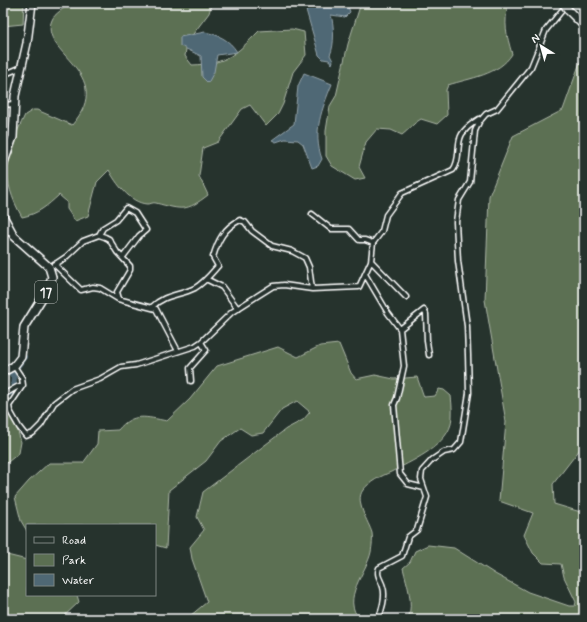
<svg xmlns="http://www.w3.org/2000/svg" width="587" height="622" viewBox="0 0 587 622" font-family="Mynerve,sans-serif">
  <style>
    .green { fill: #5b6f52; stroke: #adb7a8 }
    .water { fill: #4f6874; stroke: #95a4ac }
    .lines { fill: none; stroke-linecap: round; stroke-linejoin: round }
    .river { stroke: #4f6874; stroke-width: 6 }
    .minor-casing { stroke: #fff; stroke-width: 7 }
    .primary-casing { stroke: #fff; stroke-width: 10 }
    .minor { stroke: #26332d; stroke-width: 4 }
    .primary { stroke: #26332d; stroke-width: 7 }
    .primary-bridge-casing { stroke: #fff; stroke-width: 10; stroke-linecap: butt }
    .primary-bridge { stroke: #26332d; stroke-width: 7 }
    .labels { text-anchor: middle; stroke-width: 3; stroke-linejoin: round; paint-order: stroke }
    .shield { fill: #26332d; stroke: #bec2c0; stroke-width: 1 }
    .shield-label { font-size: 13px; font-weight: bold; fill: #fff }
  </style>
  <rect width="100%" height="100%" fill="#26332d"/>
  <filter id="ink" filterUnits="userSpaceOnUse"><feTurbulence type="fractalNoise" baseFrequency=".025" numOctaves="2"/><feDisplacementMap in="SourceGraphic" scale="8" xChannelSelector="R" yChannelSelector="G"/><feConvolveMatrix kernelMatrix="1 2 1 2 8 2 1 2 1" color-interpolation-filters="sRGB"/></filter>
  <g filter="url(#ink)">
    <path class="green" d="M3,3H24L23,24L3,26Z
      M70,3H212L209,13L187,42L185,56L192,65C227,64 235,55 259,31L292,29L304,32L306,55L293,72L283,104L278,114L266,126L250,105L242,109L218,142L203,148L199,176L208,195C186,212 182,210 156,203C153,202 151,204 147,204C130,203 116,183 109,170L97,182L88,216L75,221L67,209V202L59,195C47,206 38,214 22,217C0,178 5,156 25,115L33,110H37L72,125C118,72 37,53 52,20C54,14 65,8 70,3Z
      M361,3H508C504,25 506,33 512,54C499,75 470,78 448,85L446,90L447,115L437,124L421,119C413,123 409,130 402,135L391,130L377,129L366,142L359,167L365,178L355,180L332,166L326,156V131L330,106L336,96L348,44Z
      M584,51V299L580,305L584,306V444L553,484L554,504L584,513V619H408C414,602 407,585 403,568L410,562L415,551L428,545L454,548L495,574L528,592L569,606H575L576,602L564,577L561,564L543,563L533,553L524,535L533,513L499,501L506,422L485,300L489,196L513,136L563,110Z
      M339,344L351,373L356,379L375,375L394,379L417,377L424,397L435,396L439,389L444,390L451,396C452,405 453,415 451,424C445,447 410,462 391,472C381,476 369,482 363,490C354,502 369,522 372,533C373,539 372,546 371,552C367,572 340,599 360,619H188L190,616L207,602L192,559L190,547L204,530L197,517L203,492L286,429L303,420L310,412L297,401L282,409L263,433L251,435L240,428L221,441L206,461L169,490L166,548L155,545V525H27V531L21,521L15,497L29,481L49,463H83L97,444L98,431L118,430C133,412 146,417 167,421L190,399L217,366L278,347L298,357L320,346Z
      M8,398L21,442L19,453L3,466V400Z
      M3,554L27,560V595H77L79,602L61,619H3Z"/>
    <path class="water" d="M304,3L347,4L350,12L345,17L331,15C334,25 335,45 330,55L333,61L332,64L329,60L323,59L319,55Z
      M205,32C218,35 229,39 237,52L217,55L214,72L208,83L202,77L201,56L180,46V37Z
      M304,73L332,84C322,109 312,132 322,159L318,166L312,168L303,144L298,140L285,139L276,142L272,140L294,124L298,86Z"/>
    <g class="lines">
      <path class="river" d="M9,393L13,391L14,378L12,374L24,357"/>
      <g class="minor-casing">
        <path id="minor" d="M3,75L22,67
          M3,105L14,104
          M312,214L331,229H349L359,240H365L373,243
          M3,235L11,231
          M99,235L103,228L116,220L126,208L135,213L146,230L139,236L123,257
          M371,261L406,297
          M54,264L81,290L93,287L100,288L118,299L156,309L178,351
          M54,265L66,257L83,241L99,235L105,237L109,239L117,252L130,266V270L117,292L119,299
          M365,274L388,313L400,329L404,366L397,398L394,405L400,474L408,484L424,488
          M206,279L222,287L238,309
          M152,307C165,294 179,296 195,288C204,283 211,274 218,266L213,257C218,240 224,228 240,220L245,222L252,231L272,246L292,251L305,258L309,267L312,289
          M400,329L424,310L426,314L427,341L429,355
          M14,366L22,378L23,385L9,406L10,411L19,427L26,436L33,433L41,425L54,403L72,389L100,379L121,367L136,365L195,346L201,342L232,312L273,286L284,285L312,289L359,287L371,261L373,243L382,231L386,215L402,193L453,170C460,161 457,150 460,139C462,130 472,124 479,119L481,120
          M191,381L190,368L206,350L201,342
          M3,395L17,387L23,385
          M378,619C382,611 386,596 383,587C381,579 376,576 379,568L402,556L408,537L417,530L427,497L421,479L422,471L432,460L444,452L454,450L461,442L469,393L468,355L467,326L458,261L456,222L459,200L470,182L475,131L479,122L486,114L497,109L531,67L546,30L568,3"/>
      </g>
      <g class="primary-casing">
        <path id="primary" d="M569,11L584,26
          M3,165L13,137L15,96L27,43L32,3
          M3,216L14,236L49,267L52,277L47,290L24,327L21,357L14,366L3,372"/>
      </g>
      <use href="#minor" class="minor"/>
      <use href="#primary" class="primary"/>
      <g class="primary-bridge-casing">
        <path id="primary-bridge" d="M563,3L569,11"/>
      </g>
      <use href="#primary-bridge" class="primary-bridge"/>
    </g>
  </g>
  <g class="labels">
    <rect class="shield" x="35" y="281" width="22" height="22" rx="3"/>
    <g class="shield-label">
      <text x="46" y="297">17</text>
    </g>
  </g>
  <rect width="587" height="622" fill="none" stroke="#26332d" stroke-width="16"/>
  <rect x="8" y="8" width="571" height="606" fill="none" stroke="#fff" stroke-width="1.5" filter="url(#ink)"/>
  <rect x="26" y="524" width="130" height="72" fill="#26332d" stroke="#7d8581"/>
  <rect x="34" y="537" width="20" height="6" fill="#26332d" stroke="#7d8581"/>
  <text x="62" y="544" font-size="12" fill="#ffffff">Road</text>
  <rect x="34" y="554" width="20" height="12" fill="#5b6f52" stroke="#7d8581"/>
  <text x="62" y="564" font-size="12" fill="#ffffff">Park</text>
  <rect x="34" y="574" width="20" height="12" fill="#4f6874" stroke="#7d8581"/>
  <text x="62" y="584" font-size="12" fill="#ffffff">Water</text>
  <g transform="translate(541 46) rotate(323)" stroke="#26332d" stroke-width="3" paint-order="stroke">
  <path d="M0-3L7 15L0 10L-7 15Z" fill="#ffffff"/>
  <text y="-6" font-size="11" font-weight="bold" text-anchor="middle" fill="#ffffff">N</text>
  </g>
</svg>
